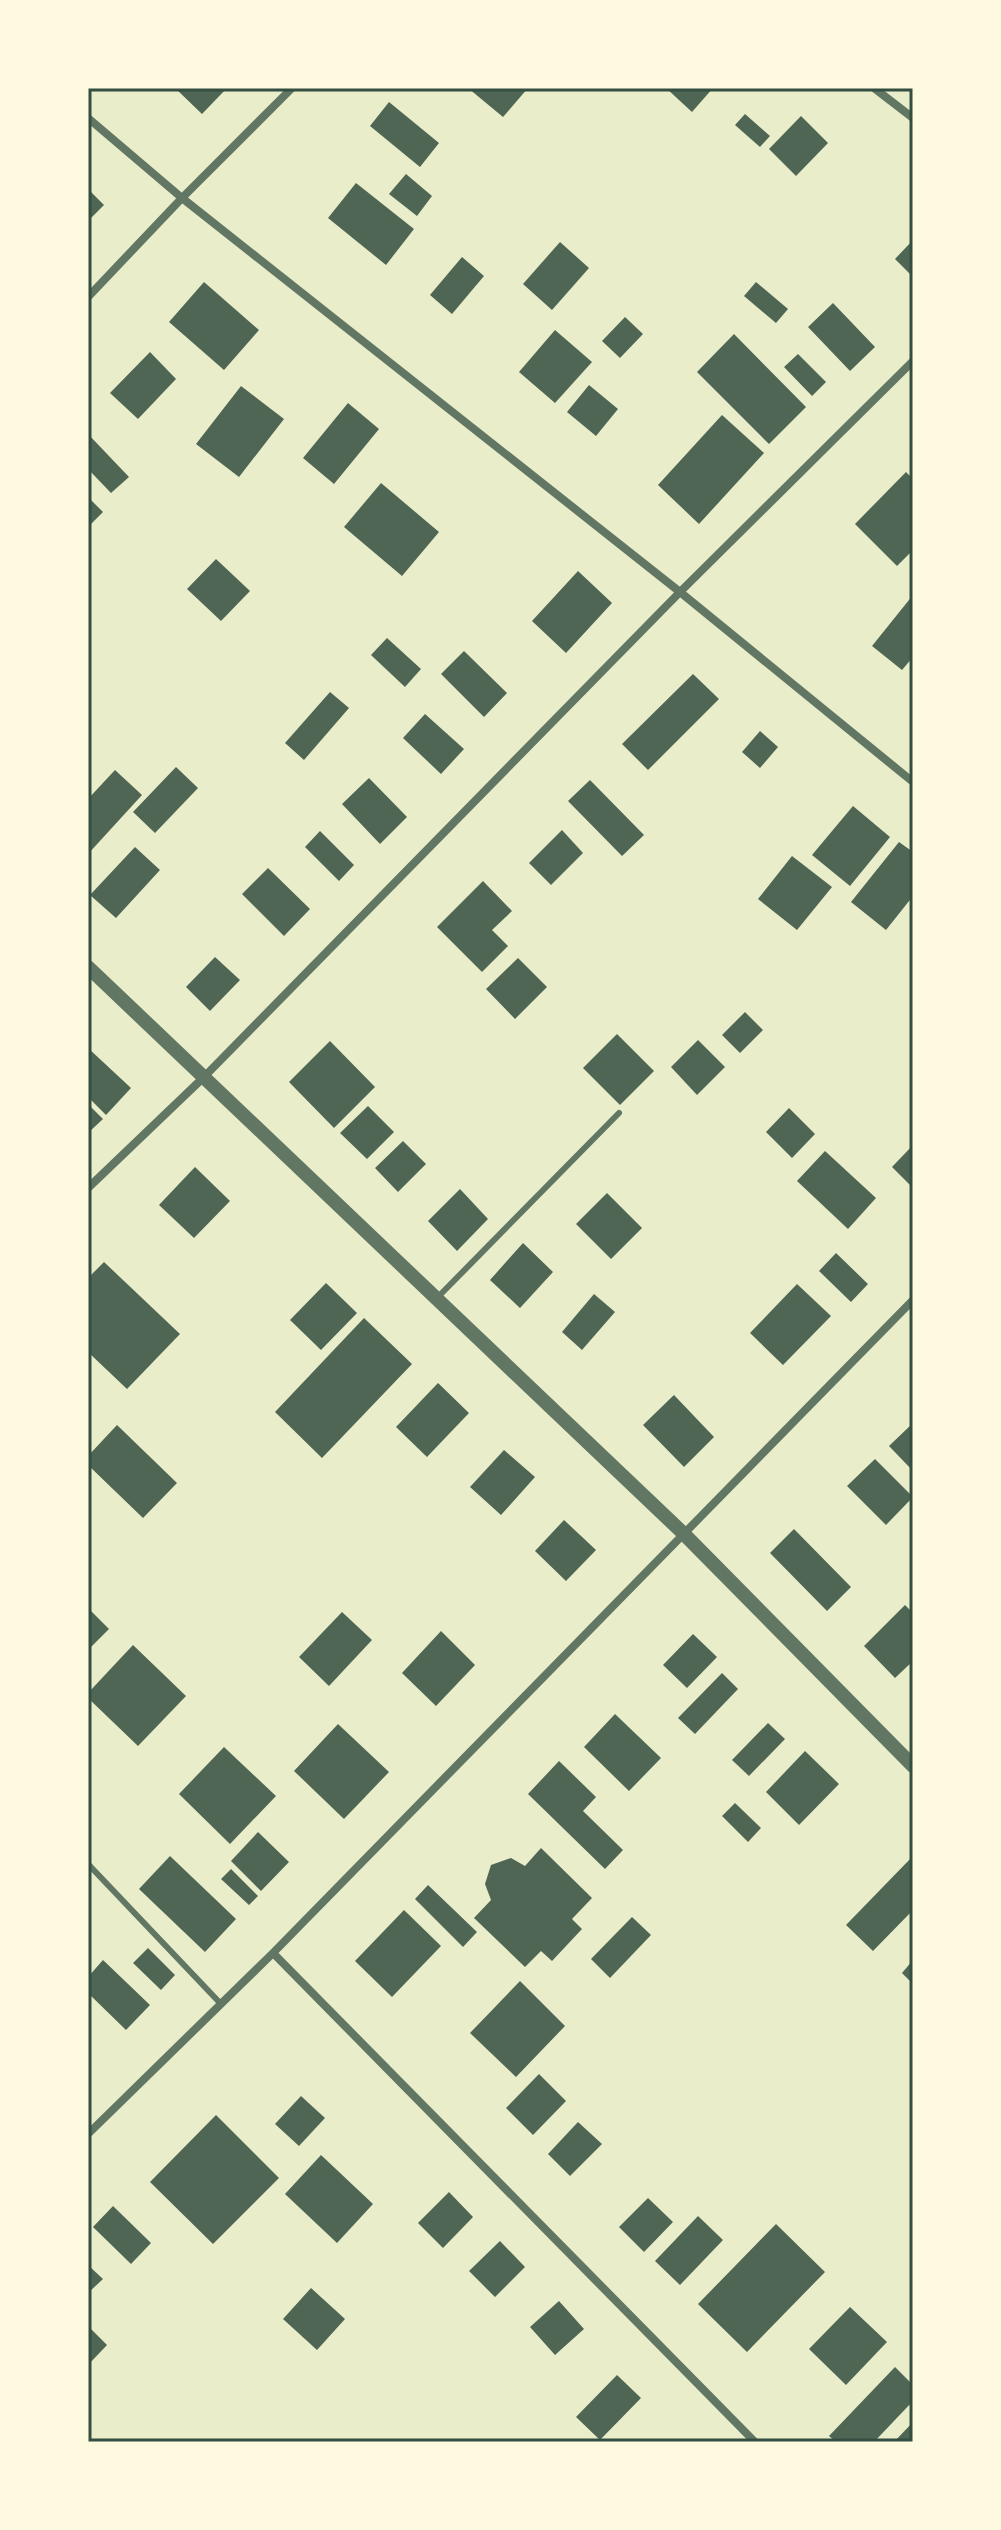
<svg xmlns="http://www.w3.org/2000/svg" width="1001" height="2530" viewBox="0 0 1001 2530" font-family="Overpass,sans-serif">
  <style>
    .building { fill: #4f6655 }
    .lines { fill: none; stroke-linecap: round; stroke-linejoin: round }
    .service { stroke: #617663; stroke-width: 6 }
    .minor { stroke: #617663; stroke-width: 8 }
    .tertiary { stroke: #617663; stroke-width: 14 }
    .neatline { fill: none; stroke: #344e41; stroke-width: 3 }
  </style>
  <rect width="100%" height="100%" fill="#e9edc9"/>
  <path class="building" d="M175,88H227L202,114Z
    M468,88H528L503,117Z
    M666,88H713L692,112Z
    M389,102L439,143L420,167L370,126Z
    M745,114L770,136L760,147L735,125Z
    M801,116L828,143L796,176L769,149Z
    M406,174L432,196L417,216L389,194Z
    M356,183L414,229L386,265L328,218Z
    M88,189L104,205L88,221Z
    M913,240V277L895,259Z
    M560,242L589,268L552,310L523,284Z
    M462,257L484,276L452,314L430,295Z
    M204,282L259,330L224,370L169,322Z
    M756,282L788,309L776,323L744,296Z
    M833,303L875,347L850,371L808,327Z
    M625,317L643,334L620,358L602,341Z
    M555,330L592,362L555,403L519,372Z
    M734,334L806,407L769,444L697,372Z
    M150,352L176,379L138,419L110,393Z
    M798,354L826,382L812,396L784,367Z
    M589,385L618,409L596,436L567,412Z
    M241,386L284,419L239,477L196,444Z
    M348,403L379,429L334,484L303,458Z
    M722,415L764,453L699,524L658,485Z
    M88,434L129,477L111,493L88,469Z
    M906,472L913,479V550L897,566L855,524Z
    M381,483L439,532L402,576L344,527Z
    M88,497L103,512L88,527Z
    M216,559L250,591L221,621L187,589Z
    M578,571L612,603L566,653L532,621Z
    M913,595V657L902,670L872,646Z
    M387,638L421,669L405,687L371,655Z
    M464,651L507,693L484,717L441,674Z
    M693,674L719,699L648,770L622,744Z
    M330,692L349,708L304,760L285,743Z
    M425,714L464,749L441,774L403,738Z
    M760,731L778,747L760,768L742,752Z
    M176,767L198,788L155,833L133,812Z
    M115,770L142,795L88,854V799Z
    M369,778L407,817L380,844L342,804Z
    M590,780L644,835L622,856L568,801Z
    M853,806L890,837L850,886L812,855Z
    M562,830L583,853L551,885L529,863Z
    M320,831L354,865L339,881L305,847Z
    M899,842L913,852V896L886,930L851,902Z
    M135,847L160,870L116,918L90,895Z
    M792,856L832,887L797,930L758,899Z
    M268,868L310,909L284,936L242,894Z
    M483,881L512,911L492,930L508,946L482,972L437,927Z
    M215,957L240,980L210,1011L186,987Z
    M518,958L547,987L515,1019L486,989Z
    M745,1012L763,1030L740,1053L722,1035Z
    M617,1034L654,1071L620,1105L583,1068Z
    M698,1040L725,1067L697,1095L671,1067Z
    M330,1041L375,1087L334,1128L289,1082Z
    M88,1048L131,1088L106,1115L88,1097Z
    M88,1104L103,1119L88,1133Z
    M368,1106L394,1132L367,1159L340,1133Z
    M789,1108L815,1134L792,1158L766,1132Z
    M403,1141L426,1164L398,1192L375,1168Z
    M913,1145V1188L892,1167Z
    M825,1151L876,1198L848,1229L797,1181Z
    M195,1167L230,1201L194,1238L159,1205Z
    M460,1189L488,1219L457,1251L428,1221Z
    M607,1193L642,1228L611,1259L576,1224Z
    M523,1243L553,1272L520,1308L490,1280Z
    M836,1253L868,1284L851,1302L819,1271Z
    M104,1262L180,1334L127,1389L88,1352V1278Z
    M326,1283L357,1313L321,1350L290,1320Z
    M797,1284L831,1316L783,1365L750,1333Z
    M594,1294L615,1312L582,1350L562,1332Z
    M364,1318L412,1364L322,1458L275,1412Z
    M438,1383L469,1413L427,1457L396,1427Z
    M674,1395L714,1437L684,1467L643,1425Z
    M913,1423V1471L889,1446Z
    M117,1425L177,1483L143,1518L88,1465V1456Z
    M504,1450L535,1477L501,1515L470,1487Z
    M875,1459L913,1497L886,1525L847,1486Z
    M564,1520L596,1550L566,1581L535,1551Z
    M794,1529L851,1587L827,1611L770,1553Z
    M905,1605L913,1613V1661L895,1678L864,1646Z
    M88,1608L109,1629L88,1650Z
    M342,1612L372,1640L329,1686L299,1657Z
    M441,1631L475,1665L436,1706L402,1673Z
    M693,1634L717,1657L687,1688L663,1665Z
    M133,1645L186,1696L138,1746L88,1698V1693Z
    M722,1673L738,1689L695,1734L678,1718Z
    M615,1714L661,1758L629,1791L584,1747Z
    M768,1723L785,1739L749,1776L732,1760Z
    M338,1724L389,1772L344,1819L294,1771Z
    M224,1747L276,1796L230,1844L179,1794Z
    M805,1751L839,1784L799,1825L766,1792Z
    M559,1761L596,1797L583,1811L623,1850L605,1869L528,1794Z
    M735,1803L761,1828L748,1842L722,1816Z
    M258,1832L289,1862L261,1891L231,1861Z
    M541,1848L592,1898L572,1919L582,1929L552,1961L541,1951L525,1967L474,1918L491,1900L485,1884L491,1865L511,1858L525,1866Z
    M170,1856L236,1919L205,1952L139,1889Z
    M913,1856V1910L873,1951L846,1925Z
    M231,1869L258,1896L249,1905L221,1879Z
    M428,1885L477,1932L463,1947L415,1899Z
    M404,1910L441,1946L392,1997L355,1961Z
    M632,1917L651,1935L610,1978L591,1959Z
    M148,1948L175,1975L161,1990L133,1963Z
    M103,1960L150,2005L126,2030L88,1993V1977Z
    M913,1960V1984L902,1973Z
    M520,1981L565,2026L516,2077L470,2033Z
    M539,2074L566,2101L533,2135L506,2108Z
    M301,2096L325,2118L299,2146L275,2124Z
    M216,2115L279,2178L213,2244L150,2182Z
    M578,2122L602,2144L570,2176L548,2154Z
    M321,2155L373,2204L337,2243L285,2194Z
    M449,2192L473,2217L443,2248L418,2223Z
    M648,2198L673,2222L644,2252L619,2227Z
    M113,2206L151,2243L131,2264L93,2227Z
    M698,2216L723,2240L680,2285L655,2261Z
    M776,2224L825,2272L747,2352L698,2304Z
    M500,2241L525,2267L495,2297L469,2271Z
    M88,2265L103,2279L88,2293Z
    M311,2288L345,2319L317,2350L283,2319Z
    M559,2301L584,2329L555,2355L530,2327Z
    M850,2307L887,2342L846,2385L809,2349Z
    M88,2326L107,2345L88,2365Z
    M895,2367L913,2385V2401L874,2442H836L829,2436Z
    M617,2375L641,2398L600,2440L576,2417Z
    M913,2422V2442H894Z"/>
  <g class="lines">
    <path class="service" d="M437,1298L619,1113
      M88,1864L221,2004"/>
    <path class="minor" d="M874,88L913,118
      M88,118L182,198L680,592L913,782
      M88,297L182,198L292,88
      M88,1188L204,1077L680,592L913,361
      M273,1953L755,2442
      M88,2134L273,1953L913,1300"/>
    <path class="tertiary" d="M88,967L684,1534L913,1766"/>
  </g>
  <rect width="1001" height="2530" fill="none" stroke="#fefae0" stroke-width="180"/>
  <rect x="90" y="90" width="821" height="2350" class="neatline"/>
</svg>
